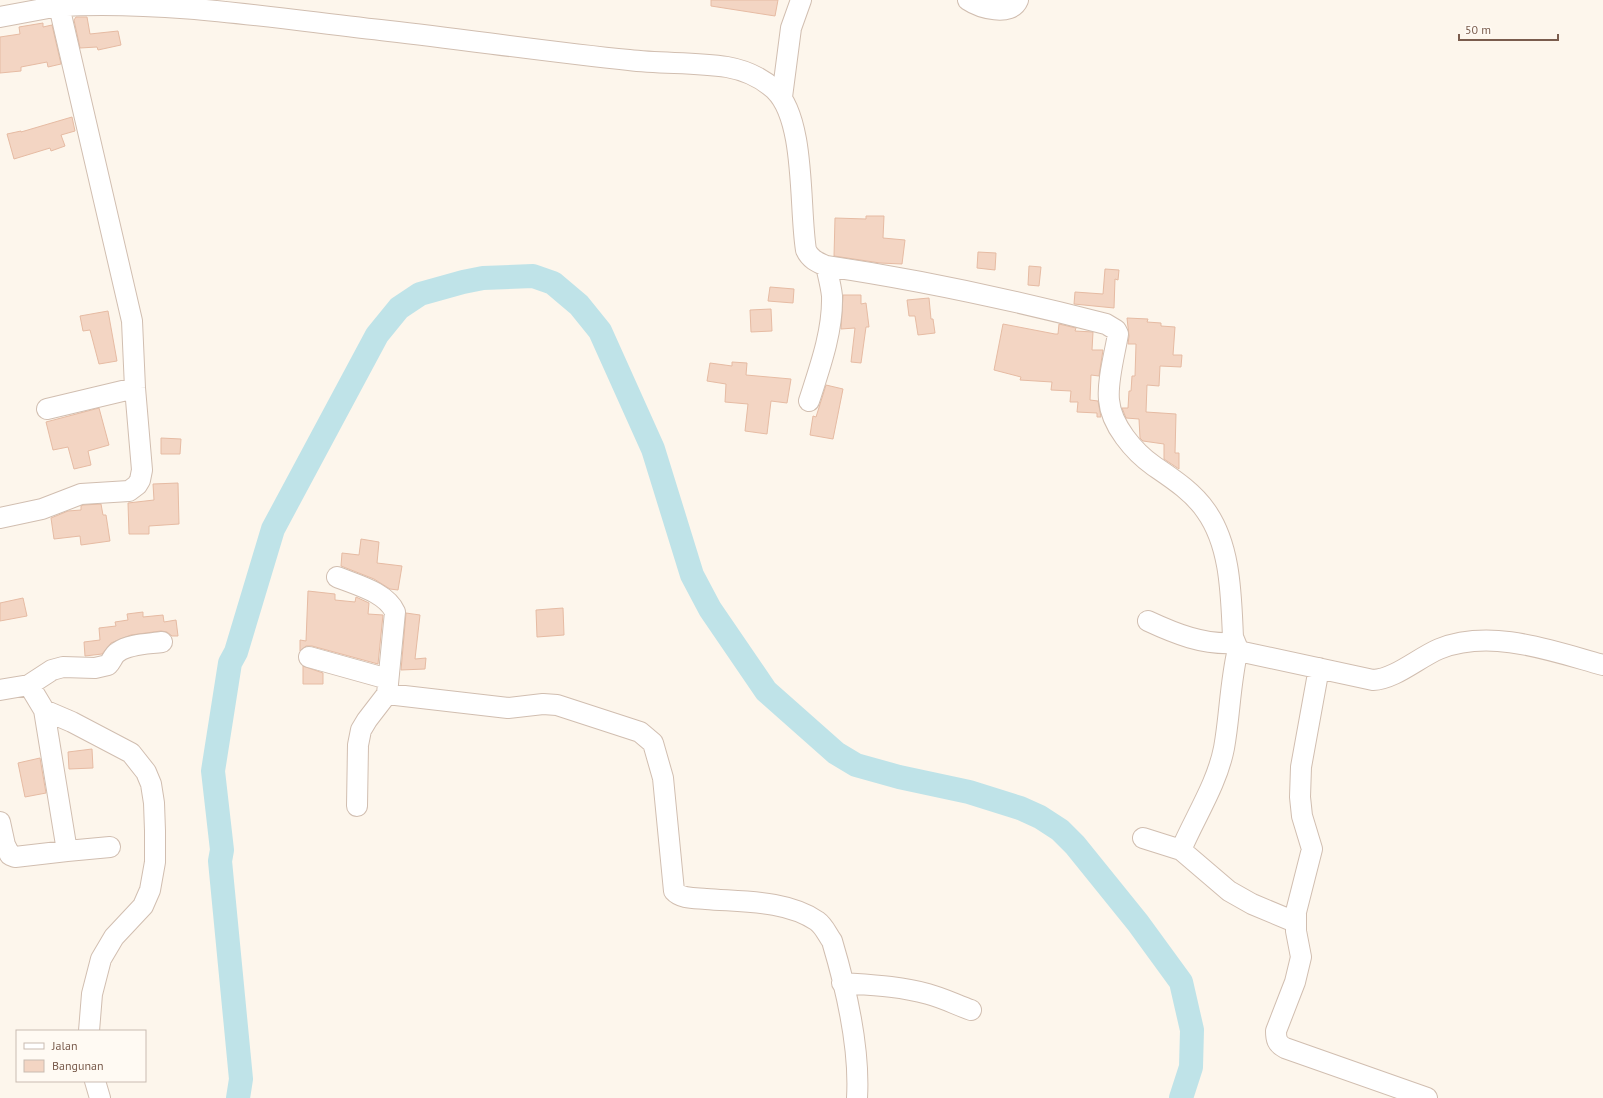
<svg xmlns="http://www.w3.org/2000/svg" width="1603" height="1098" viewBox="0 0 1603 1098" font-family="'PT Sans',sans-serif">
  <style>
    .lines { fill: none; stroke-linecap: round; stroke-linejoin: round }
    .river { stroke: #bfe3e8; stroke-width: 24 }
    .building { fill: #f3d5c3; stroke: #e6bba3 }
    .minor-casing { stroke: #d1beb0; stroke-width: 22 }
    .minor { stroke: #fff; stroke-width: 20 }
  </style>
  <rect width="100%" height="100%" fill="#fdf6ec"/>
  <g class="lines">
    <path class="river" d="M238,1098L241,1079L220,861L222,850L213,771L230,663L236,652L273,529L377,335L399,308L420,294L463,282L483,278L533,276L553,283L579,305L600,331L653,449L692,575L710,609L766,691L836,753L856,765L899,777L969,792L1020,808L1040,817L1060,830L1075,845L1138,923L1181,982L1192,1030L1191,1067L1181,1098"/>
  </g>
  <path class="building" d="M711,0H778L775,16L711,6Z
    M76,17H87L90,34L118,31L121,45L98,50L97,47L80,48L74,20Z
    M43,23V27L52,25L61,64L48,67L47,62L21,67V71L0,73V37L20,34L19,27Z
    M72,117L75,131L61,135L65,146L51,151L50,148L14,159L7,134L21,131V132Z
    M866,216H884L883,238L905,240L902,264L880,263L834,256L835,218L866,219Z
    M978,252L996,253L995,270L977,268Z
    M1029,266L1041,267L1039,286L1028,285Z
    M1105,269L1119,270L1118,280L1115,279L1114,308L1074,304L1075,292L1103,294Z
    M770,287L794,289L793,303L768,301Z
    M843,295H861V304L866,303L869,327H866L861,363L851,362L855,328L841,329Z
    M929,298L931,319H933L935,333L918,335L915,316H909L907,300Z
    M771,309L772,331L751,332L750,310Z
    M108,311L117,361L99,364L90,330L83,331L80,316Z
    M1127,318L1148,319L1147,322L1161,323V326L1175,327L1173,355H1182L1181,367L1160,366L1159,386L1147,385L1146,412L1176,414L1175,453H1179V469L1164,459V444L1143,441L1140,438L1139,419L1126,418L1122,408H1128L1129,391H1131L1132,376H1135L1136,344H1128L1129,336Z
    M1003,324L1055,334H1058L1059,324L1076,328L1075,331L1093,332L1092,350H1103L1099,376L1091,375L1090,400L1098,401L1101,417H1097V413L1077,412L1078,402H1070L1071,391L1051,390L1052,382L1020,380L1021,377L994,370Z
    M732,362L747,363L746,375L791,379L787,403L771,401L767,434L745,431L748,404L725,402L726,384L707,381L710,363L732,366Z
    M826,385L843,389L833,439L810,435L813,416L816,417Z
    M99,408L109,445L88,451L91,465L74,469L68,447L53,450L46,422Z
    M161,438L181,439L180,454H161Z
    M178,483L179,524L149,526V534H129L128,503L154,500L153,484Z
    M101,504L103,515H106L110,541L81,545L80,536L54,539L51,518L68,511L81,510V506L83,505Z
    M361,539L379,542L377,563L402,566L398,590L390,589L374,579L341,566L342,553L359,555Z
    M308,591L335,594V600L355,602L356,597L369,603L368,614L383,615L378,664L312,646H306L300,651V640L306,641Z
    M23,598L27,616L0,621V603Z
    M563,608L564,635L537,637L536,610Z
    M143,612V617L163,615L164,622L176,620L178,636H172L167,632L161,631L131,635L111,643L102,654L85,656L84,642L100,640L99,628L116,626L115,622L128,620L127,614Z
    M406,613L420,615L415,659L426,658L425,669L401,670Z
    M303,666L323,673V684H303Z
    M92,749L93,768L69,769L68,752Z
    M40,758L46,793L25,797L18,763Z"/>
  <g class="lines">
    <g class="minor-casing">
      <path id="minor" d="M968,0C980,8 1011,17 1018,0
        M0,17L59,6L58,0
        M782,97L791,28L801,0
        M809,401C820,367 833,331 832,296C831,286 828,275 826,266
        M47,409L135,388
        M0,518L42,509L81,494L129,491L137,485L140,480L142,470L135,388L132,321L59,6C170,0 279,19 389,31C469,40 548,52 629,60C661,64 695,62 727,67C744,70 762,78 775,90C806,120 799,208 806,250C810,259 817,262 826,266C921,280 1013,300 1106,324L1116,330L1118,334C1115,353 1107,381 1109,400C1111,425 1134,452 1154,466C1173,479 1193,492 1206,511C1231,546 1231,596 1233,637L1238,649L1243,652L1373,680C1395,679 1418,658 1439,649C1491,628 1552,651 1603,665
        M337,577C356,585 386,592 395,612L387,694L367,720L361,730L358,745L357,806
        M1148,621C1176,634 1203,645 1235,643
        M309,657L388,679
        M1319,668L1301,767L1300,797L1302,816L1312,849L1296,912V931L1301,957L1295,982L1276,1031C1276,1039 1277,1044 1285,1048L1427,1098
        M29,685L44,710L72,722L131,753L146,772L151,784L154,803L155,831V862L150,890L143,906L114,937L101,959L92,994L89,1031
        M0,690L29,685L52,670L63,667L95,668L108,665C112,661 113,655 118,652C129,644 148,644 162,642
        M387,694L508,708L543,704L557,705L640,732L653,743L663,778L674,891C681,899 695,898 706,899C742,902 786,900 817,921C824,926 827,934 832,941C846,988 860,1049 857,1098
        M44,710L67,851L110,847
        M0,822L5,845L10,855L15,857L67,851
        M1143,838L1181,850C1195,817 1217,784 1224,748C1230,715 1230,682 1238,649
        M1181,850L1229,891L1252,904L1295,922
        M842,983C871,985 900,986 928,994C943,998 957,1005 971,1010
        M95,1081L100,1098"/>
    </g>
    <use href="#minor" class="minor"/>
  </g>
  <rect x="16" y="1030" width="130" height="52" fill="#fffaf3" stroke="#cabbb1"/>
  <rect x="24" y="1043" width="20" height="6" fill="#ffffff" stroke="#cabbb1"/>
  <text x="52" y="1050" font-size="12" fill="#7a5c4d">Jalan</text>
  <rect x="24" y="1060" width="20" height="12" fill="#f3d5c3" stroke="#cabbb1"/>
  <text x="52" y="1070" font-size="12" fill="#7a5c4d">Bangunan</text>
  <path d="M1459 34v6h99v-6" fill="none" stroke="#7a5c4d" stroke-width="2"/>
  <text x="1465" y="34" font-size="12" fill="#7a5c4d" stroke="#fffaf3" stroke-width="3" paint-order="stroke">50 m</text>
</svg>
